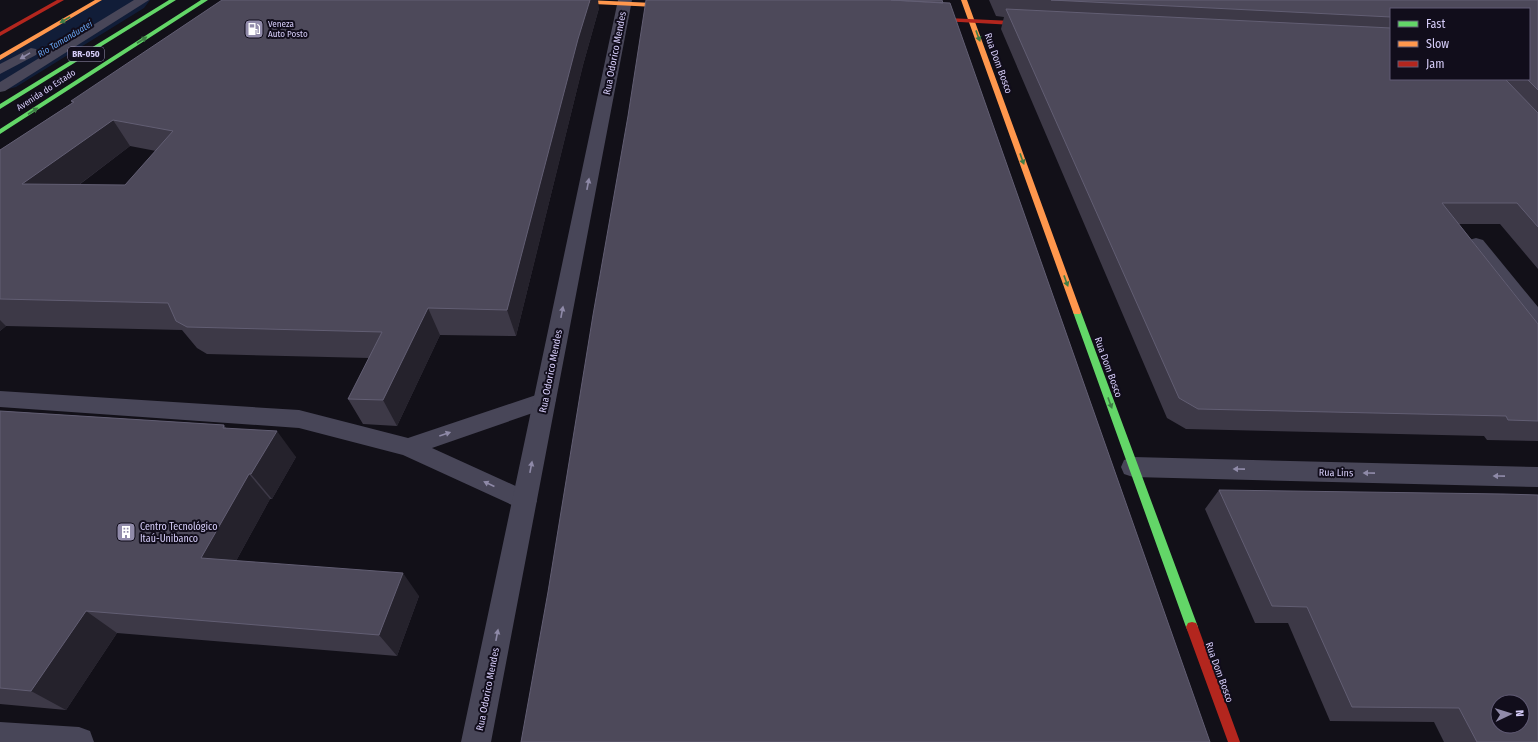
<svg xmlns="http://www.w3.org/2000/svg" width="1538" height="742" viewBox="0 0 1538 742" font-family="'Fira Sans Condensed',sans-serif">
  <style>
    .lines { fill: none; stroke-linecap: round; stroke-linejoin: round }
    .river { fill: #111d38; fill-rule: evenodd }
    .lane { fill: #484658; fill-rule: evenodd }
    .street { fill: #484658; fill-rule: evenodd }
    .fast { fill: #63d668; fill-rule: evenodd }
    .slow { fill: #ff974d; fill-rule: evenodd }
    .jam { fill: #b3261e; fill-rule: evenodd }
    .wall { fill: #3d3947; fill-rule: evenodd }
    .shaded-wall { fill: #25222c }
    .building { fill: #4d495a; stroke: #625e73; fill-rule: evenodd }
    .oneway { fill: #3e7c45 }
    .oneway2 { fill: #8f8aa8 }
    .labels { text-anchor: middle; stroke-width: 4; stroke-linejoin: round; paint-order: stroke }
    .far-poi-label { font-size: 9px; fill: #d6cdf9; stroke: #110d1b; text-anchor: start }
    .far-water-label { font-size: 9px; font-style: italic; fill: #67a2ed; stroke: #110d1b }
    .shield { fill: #110d1b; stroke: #9b93b6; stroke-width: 1 }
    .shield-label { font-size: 9px; font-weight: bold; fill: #d6cdf9 }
    .far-street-label { font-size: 9px; fill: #d6cdf9; stroke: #110d1b }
    .street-label { font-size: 10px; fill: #d6cdf9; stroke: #110d1b }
    .poi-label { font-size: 10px; fill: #d6cdf9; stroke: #110d1b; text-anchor: start }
  </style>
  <rect width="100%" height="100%" fill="#121018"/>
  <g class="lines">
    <path class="river" d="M101,0H150L144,8L16,87L0,91V58Z"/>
    <path class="lane" d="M134,0H149L5,91L0,92V82Z
      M31,48L36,49L38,52L36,55L0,74V64Z
      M0,391L299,410L408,438L545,392L553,394L556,400L553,406L432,448L533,494L537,501L533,508L525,511L403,455L299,428L0,407Z"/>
    <path class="street" d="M618,0H632L491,742H461Z
      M1476,238L1483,240L1538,307V328L1531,326L1469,248L1466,244L1469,240Z
      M1133,457L1538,467V487L1133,477L1124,474L1121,467L1124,460Z
      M0,722L79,727L90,731L94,742H0Z"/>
    <path class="fast" d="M169,0H176L0,109V104Z
      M201,0H208L0,134V129Z
      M1077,309L1081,312L1198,627L1196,631L1192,632L1188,631L1186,627L1073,312Z"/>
    <path class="slow" d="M95,0H102L0,60V55Z
      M550,0H587L676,4L679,6L676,8L553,2Z
      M961,0H967L1081,312L1080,314H1074L1073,312Z"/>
    <path class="jam" d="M57,0H64L0,36V32Z
      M926,17L1033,22L1036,24L1033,26L924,20L923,19Z
      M1192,622L1196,623L1198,627L1240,742H1228L1186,627L1188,623Z"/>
  </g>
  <path class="wall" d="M989,0H1538V269L1500,224H1459L1538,324V441L1487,440L1484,436L1186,429L1167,418L1001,29L1004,17L996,16ZM1391,9H1529V79H1391Z
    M599,8L583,65L516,336L440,335L397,426L363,424L348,399L369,358L207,354L197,348L182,330L6,326L0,331V150L72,103L71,101ZM130,146L156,151L125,185H79Z
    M0,411L224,425L226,428L296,457L272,499H270L236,561L419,596L397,656L117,633L66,710L0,704Z
    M1219,490L1538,742H1444L1434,722L1330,721L1288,623H1255L1205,509Z"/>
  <path class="shaded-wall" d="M590,0H598L599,8L583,65L516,336L507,310L578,39Z
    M113,120L130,146L44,211L22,184Z
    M428,308L440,335L397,426L383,400Z
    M0,320L6,326L0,331Z
    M277,431L296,457L272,499L251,474Z
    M249,474L270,499L225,581L201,558Z
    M403,573L419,596L397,656L379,635Z
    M86,611L117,633L66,710L31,691Z"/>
  <path class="building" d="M222,0H590L578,39L507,310L428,308L383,400L348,399L382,332L187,327L176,321L168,303L0,299V150L74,102L71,101ZM113,120L173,131L125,185L22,184Z
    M646,0H891L950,3L1210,742H521L548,592L593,315L628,116Z
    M891,0H942L943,3Z
    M1051,0H1538V90L1527,79H1529V9H1391V17Z
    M1006,9L1391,28V79H1505L1538,113V227L1517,203H1442L1538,324V421L1508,420L1506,416L1198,409L1179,398Z
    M0,411L224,425L223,428L277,431L251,474H249L201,558L403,573L379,635L86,611L31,691L0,688Z
    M1219,490L1503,494L1538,495V742H1477L1459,708L1352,707L1307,607L1272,606ZM1498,702H1522V726H1498Z"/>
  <defs><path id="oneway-solid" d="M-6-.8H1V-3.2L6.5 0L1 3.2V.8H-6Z"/></defs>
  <g class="oneway">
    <use href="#oneway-solid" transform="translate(65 20) rotate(150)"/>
    <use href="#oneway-solid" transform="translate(978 36) rotate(70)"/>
    <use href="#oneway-solid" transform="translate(142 40) rotate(-33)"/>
    <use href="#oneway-solid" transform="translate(33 111) rotate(-33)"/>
    <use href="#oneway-solid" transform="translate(1022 159) rotate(70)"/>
    <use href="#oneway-solid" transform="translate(1066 281) rotate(70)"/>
    <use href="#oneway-solid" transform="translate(1110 403) rotate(70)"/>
  </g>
  <g class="oneway2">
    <use href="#oneway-solid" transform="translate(25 56) rotate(149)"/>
    <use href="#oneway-solid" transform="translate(588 184) rotate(-79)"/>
    <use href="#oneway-solid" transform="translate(562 312) rotate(-79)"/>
    <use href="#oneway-solid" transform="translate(445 434) rotate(-19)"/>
    <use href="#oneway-solid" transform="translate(531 467) rotate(-79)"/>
    <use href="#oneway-solid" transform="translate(1239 469) rotate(-179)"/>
    <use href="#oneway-solid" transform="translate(1369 473) rotate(-179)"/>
    <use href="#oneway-solid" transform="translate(1499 476) rotate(-179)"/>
    <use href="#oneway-solid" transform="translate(489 484) rotate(-155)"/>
    <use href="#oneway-solid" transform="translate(497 635) rotate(-79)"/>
  </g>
  <defs>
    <g id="fuel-square" transform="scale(1)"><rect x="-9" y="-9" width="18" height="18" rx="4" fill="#918baa" stroke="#110d1b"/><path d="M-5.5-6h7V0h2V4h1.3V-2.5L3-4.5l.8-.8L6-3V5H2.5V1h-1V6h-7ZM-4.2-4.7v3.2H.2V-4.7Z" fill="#fff"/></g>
    <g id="building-square" transform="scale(1)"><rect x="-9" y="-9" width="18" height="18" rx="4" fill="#918baa" stroke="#110d1b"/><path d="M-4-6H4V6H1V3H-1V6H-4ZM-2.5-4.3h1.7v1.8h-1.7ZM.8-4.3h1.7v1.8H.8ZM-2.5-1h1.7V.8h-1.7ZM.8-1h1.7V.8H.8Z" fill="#fff"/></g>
  </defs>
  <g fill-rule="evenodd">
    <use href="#fuel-square" x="254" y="29"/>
    <use href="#building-square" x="126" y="532"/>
  </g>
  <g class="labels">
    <g class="far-poi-label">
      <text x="268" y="27">Veneza<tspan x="268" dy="10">Auto Posto</tspan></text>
    </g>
    <g class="far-water-label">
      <text transform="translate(65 39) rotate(-31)" y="3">Rio Tamanduateí</text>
    </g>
    <rect class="shield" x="68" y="47" width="36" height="14" rx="3"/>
    <g class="shield-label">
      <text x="86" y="57">BR-050</text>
    </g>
    <g class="far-street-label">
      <text transform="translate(46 90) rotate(-33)" y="3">Avenida do Estado</text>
    </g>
    <g class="street-label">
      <text transform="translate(614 53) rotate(-79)" y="4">Rua Odorico Mendes</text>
      <text transform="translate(999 63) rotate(70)" y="4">Rua Dom Bosco</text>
      <text transform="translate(1109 367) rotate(70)" y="4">Rua Dom Bosco</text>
      <text transform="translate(550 371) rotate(-79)" y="4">Rua Odorico Mendes</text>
      <text transform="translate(1336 472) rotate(1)" y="4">Rua Lins</text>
      <text transform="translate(1220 672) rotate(70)" y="4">Rua Dom Bosco</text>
      <text transform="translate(487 689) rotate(-79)" y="4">Rua Odorico Mendes</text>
    </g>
    <g class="poi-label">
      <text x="140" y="530">Centro Tecnológico<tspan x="140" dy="12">Itaú-Unibanco</tspan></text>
    </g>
  </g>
  <rect x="1390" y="8" width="140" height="72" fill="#110d1b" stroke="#605a74"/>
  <rect x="1398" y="21" width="20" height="6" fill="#63d668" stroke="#605a74"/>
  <text x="1426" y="28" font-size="12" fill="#d6cdf9">Fast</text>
  <rect x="1398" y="41" width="20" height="6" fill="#ff974d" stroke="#605a74"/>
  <text x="1426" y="48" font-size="12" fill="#d6cdf9">Slow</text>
  <rect x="1398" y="61" width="20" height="6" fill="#b3261e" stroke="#605a74"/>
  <text x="1426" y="68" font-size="12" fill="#d6cdf9">Jam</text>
  <g transform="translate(1510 714) rotate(86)"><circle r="19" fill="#110d1b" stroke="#605a74"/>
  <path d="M0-3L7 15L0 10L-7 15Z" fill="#918baa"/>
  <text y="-6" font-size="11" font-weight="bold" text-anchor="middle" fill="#d6cdf9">N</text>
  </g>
</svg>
